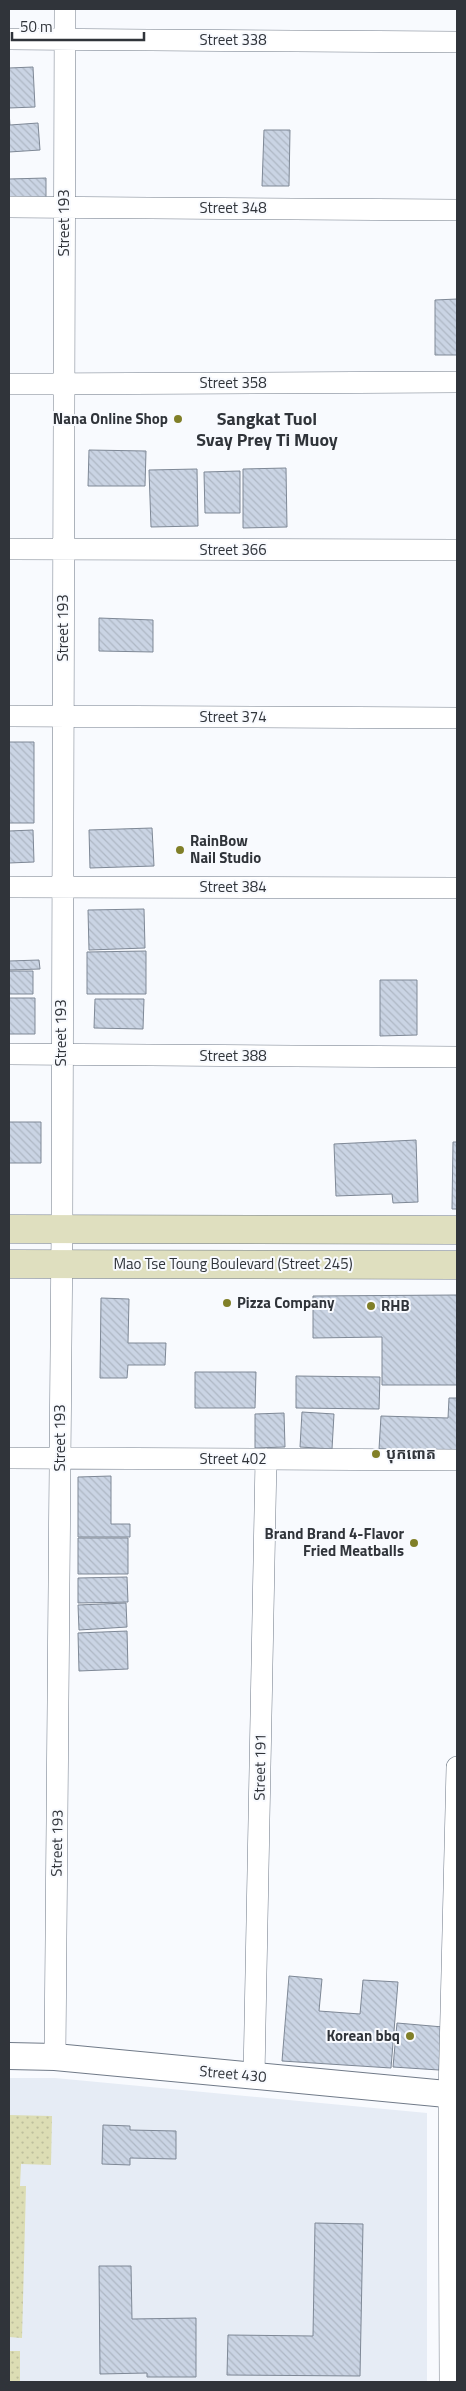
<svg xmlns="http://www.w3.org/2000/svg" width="466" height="2391" viewBox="0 0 466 2391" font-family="'Titillium Web','Noto Sans Khmer',sans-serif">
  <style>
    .built { fill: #e6ecf5 }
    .grass { fill: url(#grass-dots) }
    .building { fill: url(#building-back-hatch); stroke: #7e8896 }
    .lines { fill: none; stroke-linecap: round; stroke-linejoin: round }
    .minor-casing { stroke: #707a88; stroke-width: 22 }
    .tertiary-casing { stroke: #707a88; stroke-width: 28 }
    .secondary-casing { stroke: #707a88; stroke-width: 29 }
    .minor { stroke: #fff; stroke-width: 21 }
    .tertiary { stroke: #fff; stroke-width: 26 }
    .secondary { stroke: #dfdfbf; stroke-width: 28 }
    .poi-dot { fill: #807f28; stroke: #f8fafe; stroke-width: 2 }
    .labels { text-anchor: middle; stroke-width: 4; stroke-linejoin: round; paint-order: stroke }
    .street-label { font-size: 15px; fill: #30343a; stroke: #f8fafe }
    .poi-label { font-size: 15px; font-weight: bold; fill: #30343a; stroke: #f8fafe; text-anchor: start }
    .quarter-label { font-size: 18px; font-weight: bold; fill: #30343a; stroke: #f8fafe }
  </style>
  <defs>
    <pattern id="grass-dots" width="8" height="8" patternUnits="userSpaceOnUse" patternTransform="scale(1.25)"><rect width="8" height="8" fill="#dcddb4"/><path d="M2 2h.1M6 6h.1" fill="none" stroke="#bdbe9c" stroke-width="1.8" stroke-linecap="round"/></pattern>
    <pattern id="building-back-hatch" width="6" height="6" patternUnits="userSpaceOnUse" patternTransform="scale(1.25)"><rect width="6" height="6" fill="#cad4e4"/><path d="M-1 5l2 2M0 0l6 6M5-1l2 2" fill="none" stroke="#aeb7c4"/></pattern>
  </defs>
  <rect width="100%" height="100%" fill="#f8fafe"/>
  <path class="built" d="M9,2078H55L427,2113V2382H9Z"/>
  <path class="grass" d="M9,2115L52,2116L51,2165L21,2164L20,2186H26L22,2338L9,2337Z
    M9,2351H20V2382H9Z"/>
  <path class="building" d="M33,67L35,107L9,108V68Z
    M9,112L10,125L38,123L40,150L9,152Z
    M264,130H290L289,186H262Z
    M46,178V203H9V179Z
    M457,299V355H435V300Z
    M89,450L146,451L145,486H88Z
    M286,468L287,527L243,528V469Z
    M197,469L198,526L151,527L149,470Z
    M240,471V513H205L204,472Z
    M99,618L153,620V652L99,651Z
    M9,742H34V823H9Z
    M152,828L154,866L90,868L89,830Z
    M33,830L34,862L9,863V831Z
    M144,909L145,948L89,950L88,910Z
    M146,951V994H87V952Z
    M39,960L40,969L9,970V961Z
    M9,971H33V994H9Z
    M380,980H417V1035L380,1036Z
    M9,998H35V1034H9Z
    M95,999H144L143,1029L94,1028Z
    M9,1122H41V1163H9Z
    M416,1140L418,1202L393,1203L392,1194L336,1196L334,1144Z
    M453,1142H457V1209H452Z
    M457,1295V1385H382V1337L313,1338V1296Z
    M101,1298L129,1299L128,1343H166L165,1365H128L127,1378H100Z
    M195,1372H256L255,1408H195Z
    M296,1376L380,1377L379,1409L296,1408Z
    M449,1398H457V1452L379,1449L381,1416L448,1418Z
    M302,1412L334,1414L332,1449L300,1447Z
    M284,1413L285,1447L255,1448V1414Z
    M111,1476V1524H130V1537H78V1477Z
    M78,1538H128V1574H78Z
    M127,1577L128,1602L78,1603V1578Z
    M126,1603L127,1627L79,1630L78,1605Z
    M127,1631L128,1669L79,1671L78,1633Z
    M289,1976L322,1979L319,2011L360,2014L363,1980L398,1982L391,2068L282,2061Z
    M397,2023L443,2027L439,2070L393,2067Z
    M103,2125L130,2126V2130L176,2131V2159L130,2158V2165L102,2164Z
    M315,2223L363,2224L360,2376L227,2375L228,2335L313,2336Z
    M99,2266H131L132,2319L196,2318V2377H147V2373L100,2374Z"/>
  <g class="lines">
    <g class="minor-casing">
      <path id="minor" d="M9,39L457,42
        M9,207L457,210
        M9,384L457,382
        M9,549L457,550
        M9,716L457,718
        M9,887L457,888
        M9,1054L457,1057
        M9,1458L457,1460
        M55,2057L62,1229L65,9
        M254,2076L266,1459
        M450,2382L449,2094L457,1767"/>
    </g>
    <g class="tertiary-casing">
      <path id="tertiary" d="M9,2056L55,2057L457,2095"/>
    </g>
    <g class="secondary-casing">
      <path id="secondary" d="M9,1229L457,1230
        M9,1264L457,1265"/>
    </g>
    <use href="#minor" class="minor"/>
    <use href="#tertiary" class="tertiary"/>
    <use href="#secondary" class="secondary"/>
  </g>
  <g class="poi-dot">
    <circle cx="178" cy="419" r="5"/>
    <circle cx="180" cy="850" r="5"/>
    <circle cx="227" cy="1303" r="5"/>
    <circle cx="371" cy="1306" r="5"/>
    <circle cx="376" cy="1454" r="5"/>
    <circle cx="414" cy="1543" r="5"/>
    <circle cx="410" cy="2036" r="5"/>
  </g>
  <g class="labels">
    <g class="street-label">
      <text x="233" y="45">Street 338</text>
      <text x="233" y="213">Street 348</text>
      <text transform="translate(64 223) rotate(-90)" y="5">Street 193</text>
      <text x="233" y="388">Street 358</text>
      <text x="233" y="555">Street 366</text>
      <text transform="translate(63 628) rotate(-90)" y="5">Street 193</text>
      <text x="233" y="722">Street 374</text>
      <text x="233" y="892">Street 384</text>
      <text transform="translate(61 1033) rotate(-90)" y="5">Street 193</text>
      <text x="233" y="1061">Street 388</text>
      <text x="233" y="1269">Mao Tse Toung Boulevard (Street 245)</text>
      <text transform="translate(60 1438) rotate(-90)" y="5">Street 193</text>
      <text x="233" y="1464">Street 402</text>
      <text transform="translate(260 1767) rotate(-89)" y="5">Street 191</text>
      <text transform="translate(57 1843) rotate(-89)" y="5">Street 193</text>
      <text transform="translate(233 2074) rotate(5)" y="5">Street 430</text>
    </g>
    <g class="poi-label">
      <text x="168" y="424" text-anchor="end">Nana Online Shop</text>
      <text x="190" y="846">RainBow<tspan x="190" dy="17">Nail Studio</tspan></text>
      <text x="237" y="1308">Pizza Company</text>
      <text x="381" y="1311">RHB</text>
      <text x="386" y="1459">បុកពោត</text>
      <text x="404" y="1539" text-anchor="end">Brand Brand 4-Flavor<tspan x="404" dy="17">Fried Meatballs</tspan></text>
      <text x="400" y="2041" text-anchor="end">Korean bbq</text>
    </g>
    <g class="quarter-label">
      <text x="267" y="425">Sangkat Tuol<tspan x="267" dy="21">Svay Prey Ti Muoy</tspan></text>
    </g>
  </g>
  <rect width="466" height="2391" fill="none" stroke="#30343a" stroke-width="20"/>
  <path d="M12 32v8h132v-8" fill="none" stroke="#30343a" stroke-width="2.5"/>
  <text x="20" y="32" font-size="15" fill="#30343a" stroke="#f8fafe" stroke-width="4" paint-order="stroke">50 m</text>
</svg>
